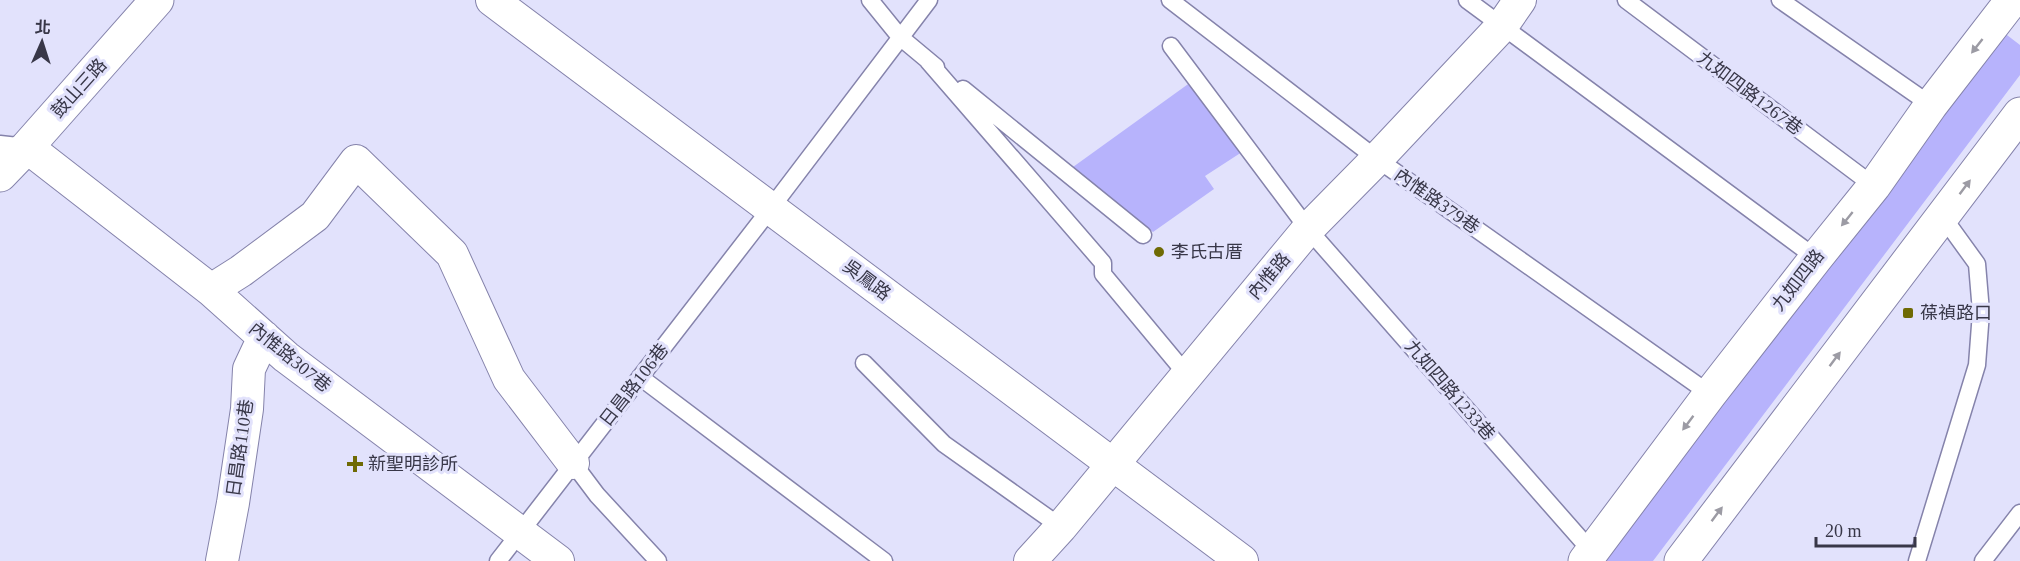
<svg xmlns="http://www.w3.org/2000/svg" width="2020" height="561" viewBox="0 0 2020 561" font-family="'Times New Roman','Noto Sans TC',serif">
  <style>
    .green { fill: #b7b3fc }
    .lines { fill: none; stroke-linecap: round; stroke-linejoin: round }
    .service-casing { stroke: #8583ab; stroke-width: 19 }
    .minor-casing { stroke: #8583ab; stroke-width: 34 }
    .tertiary-casing { stroke: #8583ab; stroke-width: 35 }
    .service { stroke: #fff; stroke-width: 16 }
    .minor { stroke: #fff; stroke-width: 32 }
    .tertiary { stroke: #fff; stroke-width: 33 }
    .oneway { fill: #9c9ba4 }
    .poi-dot { fill: #6f6a04; stroke: #e2e2fc; stroke-width: 2 }
    .labels { text-anchor: middle; stroke-width: 6; stroke-linejoin: round; paint-order: stroke }
    .street-label { font-size: 18px; fill: #383748; stroke: #e2e2fc }
    .poi-label { font-size: 18px; fill: #383748; stroke: #e2e2fc; text-anchor: start }
  </style>
  <rect width="100%" height="100%" fill="#e2e2fc"/>
  <path class="green" d="M2003,32L2020,45V75L1653,561H1604Z
    M1191,82L1242,152L1205,176L1214,189L1153,232L1073,167Z"/>
  <g class="lines">
    <g class="service-casing">
      <path id="service" d="M870,0L900,37L936,67
        M1170,0L1377,159L1710,394
        M1467,0L1816,258
        M1626,0L1874,186
        M1780,0L1931,105
        M1171,46L1308,229L1592,552
        M928,61L1103,263V274L1187,375
        M963,89L1143,235
        M0,144L27,147
        M864,363L944,444L1061,527
        M640,377L884,561
        M573,463L597,495L658,561
        M498,561L771,208L929,0
        M1917,561L1977,365L1981,312L1977,264L1943,217
        M1983,561L2020,513"/>
    </g>
    <g class="minor-casing">
      <path id="minor" d="M492,0L1242,561
        M27,147L211,290L286,357L558,561
        M211,290L241,271L315,216L356,161L452,254L509,379L573,463
        M222,561L233,503L247,409L249,369L264,337
        M1030,561L1061,527L1308,229L1377,159L1502,26L1520,0"/>
    </g>
    <g class="tertiary-casing">
      <path id="tertiary" d="M0,175L27,147L157,0
        M1585,561L1710,394L1816,258L1874,186L1931,105L2012,0
        M1681,561L2020,114"/>
    </g>
    <use href="#service" class="service"/>
    <use href="#minor" class="minor"/>
    <use href="#tertiary" class="tertiary"/>
  </g>
  <defs><path id="oneway-solid" d="M-6-.8H1V-3.2L6.5 0L1 3.2V.8H-6Z" transform="scale(1.5)"/></defs>
  <g class="oneway">
    <use href="#oneway-solid" transform="translate(1977 46) rotate(128)"/>
    <use href="#oneway-solid" transform="translate(1965 187) rotate(-53)"/>
    <use href="#oneway-solid" transform="translate(1847 219) rotate(129)"/>
    <use href="#oneway-solid" transform="translate(1835 359) rotate(-53)"/>
    <use href="#oneway-solid" transform="translate(1688 423) rotate(127)"/>
    <use href="#oneway-solid" transform="translate(1717 514) rotate(-53)"/>
  </g>
  <g class="poi-dot">
    <circle cx="1159" cy="252" r="6"/>
    <rect x="1902" y="307" width="12" height="12" rx="3"/>
    <path d="M352 455h6v6h6v6h-6v6h-6v-6h-6v-6h6z"/>
  </g>
  <g class="labels">
    <g class="street-label">
      <text transform="translate(79 88) rotate(-48)" y="6">鼓山三路</text>
      <text transform="translate(1750 93) rotate(37)" y="6">九如四路1267巷</text>
      <text transform="translate(1437 201) rotate(35)" y="6">內惟路379巷</text>
      <text transform="translate(1269 276) rotate(-50)" y="6">內惟路</text>
      <text transform="translate(867 280) rotate(37)" y="6">吳鳳路</text>
      <text transform="translate(1798 280) rotate(-52)" y="6">九如四路</text>
      <text transform="translate(290 357) rotate(39)" y="6">內惟路307巷</text>
      <text transform="translate(634 385) rotate(-52)" y="6">日昌路106巷</text>
      <text transform="translate(1450 390) rotate(49)" y="6">九如四路1233巷</text>
      <text transform="translate(240 448) rotate(-82)" y="6">日昌路110巷</text>
    </g>
    <g class="poi-label">
      <text x="1171" y="258">李氏古厝</text>
      <text x="1920" y="319">葆禎路口</text>
      <text x="368" y="470">新聖明診所</text>
    </g>
  </g>
  <g transform="translate(42 42) rotate(3)" stroke="#e2e2fc" stroke-width="4.5" paint-order="stroke">
  <path d="M0-4.5L10 22L0 15L-10 22Z" fill="#383748"/>
  <text y="-9" font-size="16" font-weight="bold" text-anchor="middle" fill="#383748">北</text>
  </g>
  <path d="M1816 537v9h99v-9" fill="none" stroke="#383748" stroke-width="3"/>
  <text x="1825" y="537" font-size="18" fill="#383748" stroke="#e2e2fc" stroke-width="4.5" paint-order="stroke">20 m</text>
</svg>
